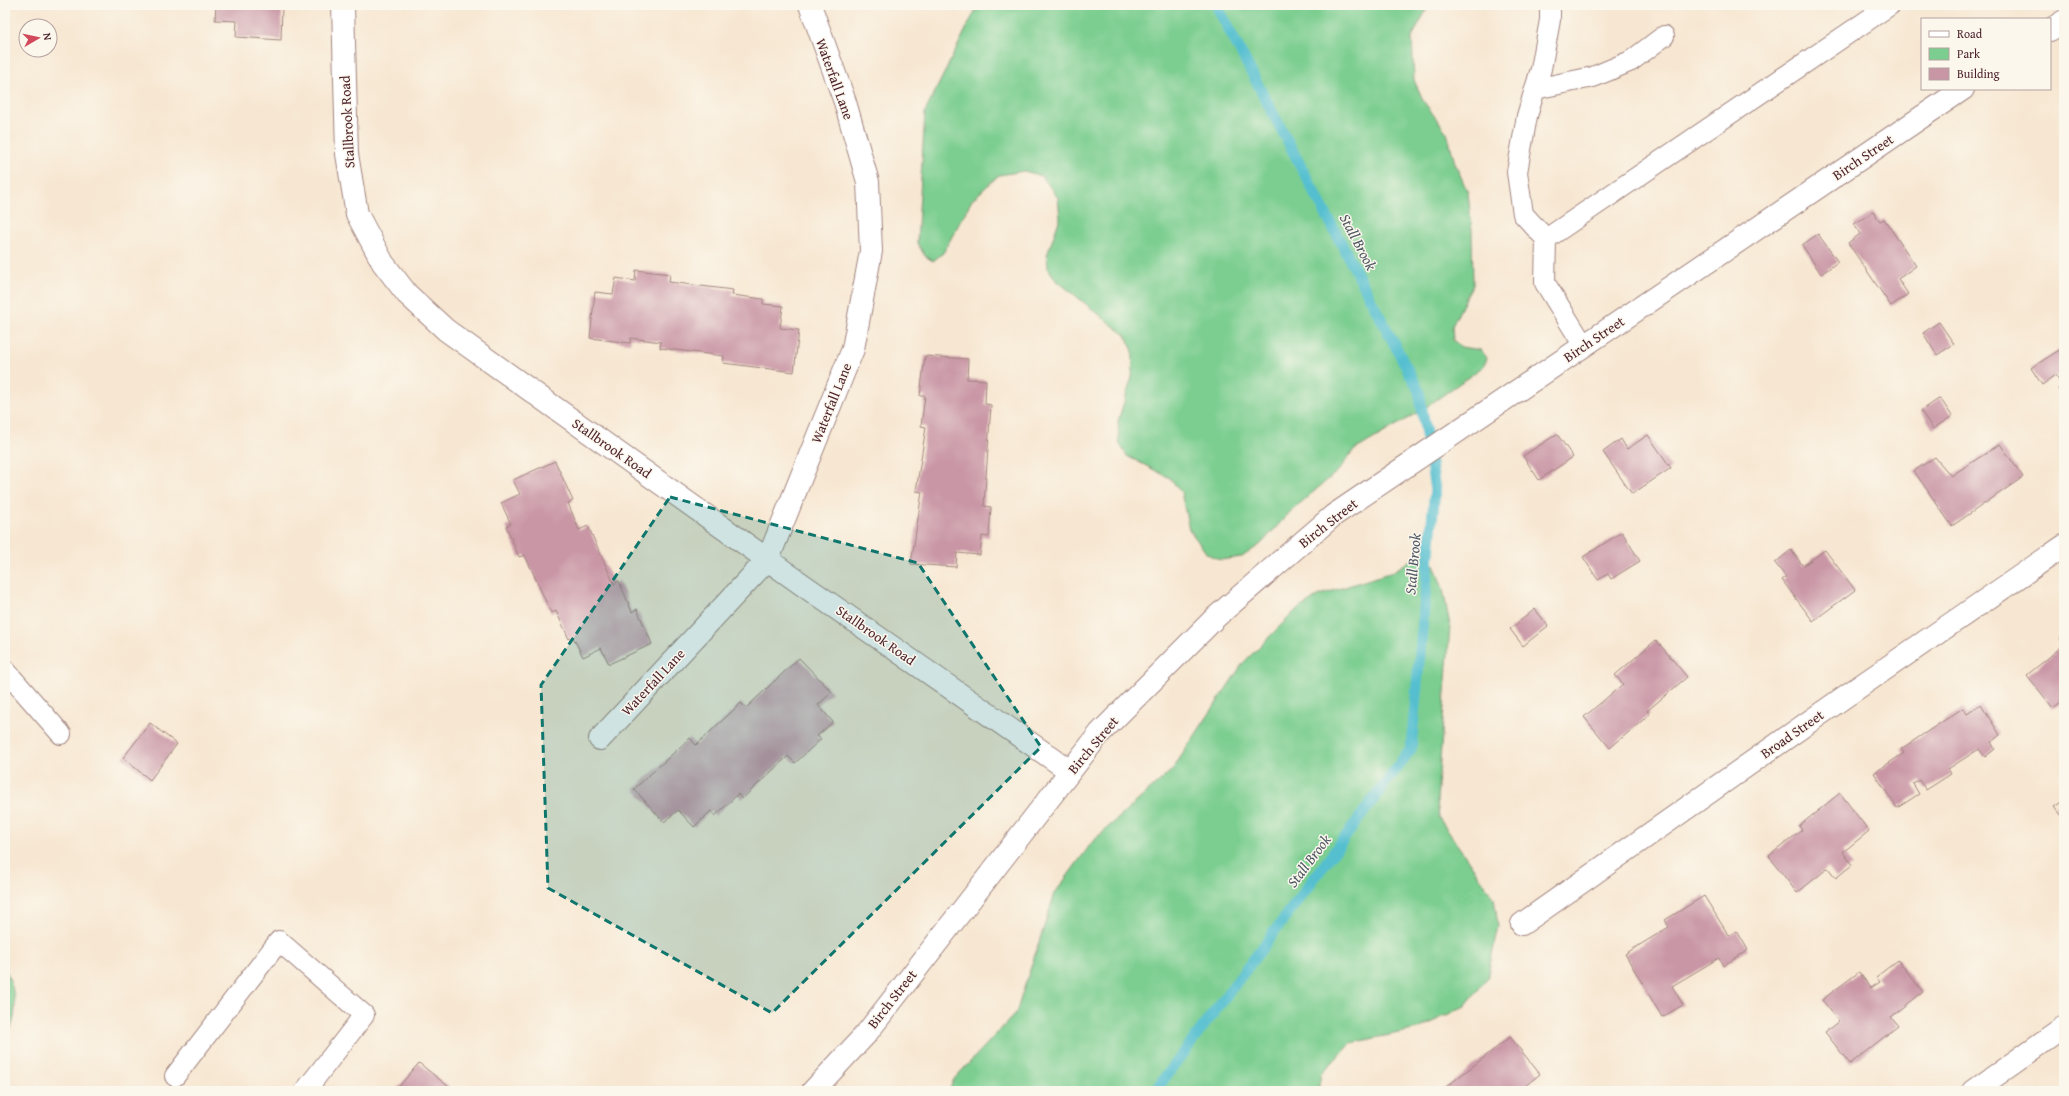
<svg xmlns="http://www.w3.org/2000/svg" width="2069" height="1096" viewBox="0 0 2069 1096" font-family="'Gentium Book Plus',serif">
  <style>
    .green { fill: #7cce90; stroke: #63765e }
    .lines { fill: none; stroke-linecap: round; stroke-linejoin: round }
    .stream { stroke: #55bfd0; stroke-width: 11 }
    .building { fill: #c996a6 }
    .service-casing { stroke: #a0837e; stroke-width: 22 }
    .minor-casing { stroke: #a0837e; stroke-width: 24 }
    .tertiary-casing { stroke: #a0837e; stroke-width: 24 }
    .service { stroke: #fff; stroke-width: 20 }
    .minor { stroke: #fff; stroke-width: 22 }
    .tertiary { stroke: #fff; stroke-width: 22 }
    .marked { fill: #0f766e; fill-opacity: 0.2; stroke: #0f766e; stroke-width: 3; stroke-dasharray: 8 5; stroke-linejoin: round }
    .labels { text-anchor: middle; stroke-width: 3; stroke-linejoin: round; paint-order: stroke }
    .street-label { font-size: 14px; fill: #4a1f2b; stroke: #fbf7ec }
    .water-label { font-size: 15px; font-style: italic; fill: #4e5765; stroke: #fbf7ec }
  </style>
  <rect width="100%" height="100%" fill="#fbf7ec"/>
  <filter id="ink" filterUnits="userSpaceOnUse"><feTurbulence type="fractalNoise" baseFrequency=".025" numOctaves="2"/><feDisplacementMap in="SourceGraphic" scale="8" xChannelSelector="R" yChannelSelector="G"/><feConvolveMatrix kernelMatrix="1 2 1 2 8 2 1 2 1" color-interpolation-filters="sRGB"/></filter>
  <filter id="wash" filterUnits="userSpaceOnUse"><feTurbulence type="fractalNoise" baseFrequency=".012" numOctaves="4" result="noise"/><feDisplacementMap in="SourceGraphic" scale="16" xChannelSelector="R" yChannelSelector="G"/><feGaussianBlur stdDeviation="0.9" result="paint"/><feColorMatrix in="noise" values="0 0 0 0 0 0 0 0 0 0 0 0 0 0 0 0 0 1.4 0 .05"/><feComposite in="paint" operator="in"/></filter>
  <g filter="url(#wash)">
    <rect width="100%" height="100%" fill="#f7e7d2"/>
    <path class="green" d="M978,5H1429L1412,37L1414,80L1424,102L1447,133L1449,140L1455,163L1468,193L1472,230L1473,284L1452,326L1453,340L1461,347L1481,350L1487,358L1484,366L1422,410L1353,451L1339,470L1290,512L1261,544L1242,557L1221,560L1207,554L1189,529L1181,492L1170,478L1127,456L1119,443L1118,421L1132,377L1133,351L1126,336L1056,280L1048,268L1047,255L1060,218L1058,198L1042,176L1024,171L999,175L972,200L943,253L933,261L925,256L917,243L925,112Z
      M1422,553L1434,564L1443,589L1450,626L1437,801L1439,818L1494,898L1498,926L1487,979L1465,1006L1418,1029L1351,1043L1321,1074L1318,1091H949L954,1079L1016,1013L1055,893L1093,841L1172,770L1243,663L1294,612L1320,595L1392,572Z
      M5,968C16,992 20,1015 6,1038Z"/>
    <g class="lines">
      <path class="stream" d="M1155,1091L1411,749L1435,489L1419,391L1216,5"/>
    </g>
    <g id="blocks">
      <path class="building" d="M216,5H282L281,40L236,37L237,21L215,20Z
        M1873,212L1880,221L1884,219L1916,266L1898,279L1908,294L1891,306L1848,243L1860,234L1854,224Z
        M1818,234L1838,262L1821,274L1802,245Z
        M636,270L670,274L669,282L733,290L732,295L763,299V304L783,306L780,328L799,330L794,372L723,363L724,356L660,348L661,342L631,338L630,343L590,338L595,292L613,294L616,278L635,281Z
        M1939,322L1954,344L1937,355L1923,333Z
        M2064,347V398L2058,389L2063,386L2056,375L2042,385L2031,368Z
        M925,356L968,359L967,379L986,380L985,404L991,405L984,506L991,507L989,537L982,536L980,555L957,553L956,567L911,564L922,492L916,491L926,427L921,426L925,396H920Z
        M1940,398L1952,416L1933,429L1921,411Z
        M1557,434L1573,457L1539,480L1523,456Z
        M1648,435L1671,468L1632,494L1603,452L1621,439L1627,449Z
        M2000,444L2023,477L1952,526L1914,471L1935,457L1951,476Z
        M555,461L573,501L568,503L579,530L588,526L614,584L619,581L632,612L637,609L652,644L609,664L601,648L583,657L573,637L569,639L556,611L551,613L525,555L519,557L506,526L511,524L501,503L520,494L513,480Z
        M1622,532L1640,561L1611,579L1608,574L1598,580L1583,557Z
        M1791,550L1803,566L1825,550L1855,590L1813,621L1782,580L1786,577L1775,563Z
        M1535,609L1548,626L1523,646L1510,629Z
        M2064,635V643L2060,639Z
        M1656,640L1687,677L1647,711L1650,714L1610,748L1584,717L1623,684L1615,675Z
        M2064,645V700L2053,708L2027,675Z
        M799,658L832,692L818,705L833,722L817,736L821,739L795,763L788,756L742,799L738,794L715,816L711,811L694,827L678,810L664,822L634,789L690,738L696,745L741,703L746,708Z
        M1981,705L2000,735L1991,742L1995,749L1985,757L1979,749L1948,769L1951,774L1926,790L1919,780L1913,784L1919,794L1897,808L1874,773L1904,753L1901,749L1963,708L1967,714Z
        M150,723L177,744L150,780L123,758Z
        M1840,793L1869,831L1843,852L1852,865L1836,878L1828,868L1797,893L1769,856L1802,830L1799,826Z
        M2064,801V819L2055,807Z
        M1704,896L1729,936L1737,931L1748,950L1723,966L1719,958L1672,986L1683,1005L1662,1017L1625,954L1669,927L1665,920Z
        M1898,960L1923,992L1891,1017L1898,1026L1850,1064L1825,1032L1839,1021L1822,1000L1859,972L1871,988L1880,982L1876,977Z
        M1510,1037L1540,1074L1519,1091H1441Z
        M419,1063L454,1091H395Z"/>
    </g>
  </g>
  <g filter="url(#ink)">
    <use href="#blocks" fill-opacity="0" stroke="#a0837e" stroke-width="1"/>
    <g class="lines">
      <g class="service-casing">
        <path id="service" d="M1535,89L1593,77L1631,61L1664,36
          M1546,239L1523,214L1517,172L1527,116L1541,69L1550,20V5
          M1584,346L1545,283L1546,239L1890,5
          M5,670L61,734
          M175,1076L279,941L364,1015L305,1091"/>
      </g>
      <g class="minor-casing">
        <path id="minor" d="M343,5L347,154L357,214L383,263L407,294L446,330L803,585L1070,771
          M600,739L768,559L853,349L871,251L868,182L845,102L810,5
          M1522,924L1843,698L2064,546
          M1974,1091L2064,1027"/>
      </g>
      <g class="tertiary-casing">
        <path id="tertiary" d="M2050,30L2064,21
          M813,1091L866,1034L1100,733L1216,617L1334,515L1963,89"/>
      </g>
      <use href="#service" class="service"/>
      <use href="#minor" class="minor"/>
      <use href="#tertiary" class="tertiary"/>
    </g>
  </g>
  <path class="marked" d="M670,497L918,563L1041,747L772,1013L548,888L541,685Z"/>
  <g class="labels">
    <g class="street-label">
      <text transform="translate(835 79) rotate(70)" y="5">Waterfall Lane</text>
      <text transform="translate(347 122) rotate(-93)" y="5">Stallbrook Road</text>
      <text transform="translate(1863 157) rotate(-34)" y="5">Birch Street</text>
      <text transform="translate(1594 339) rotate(-34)" y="5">Birch Street</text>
      <text transform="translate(831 403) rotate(-68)" y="5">Waterfall Lane</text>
      <text transform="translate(612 448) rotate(35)" y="5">Stallbrook Road</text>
      <text transform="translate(1328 523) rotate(-38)" y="5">Birch Street</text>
      <text transform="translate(876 635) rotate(35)" y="5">Stallbrook Road</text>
      <text transform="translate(653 682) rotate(-47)" y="5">Waterfall Lane</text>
      <text transform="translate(1792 734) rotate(-35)" y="5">Broad Street</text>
      <text transform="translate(1093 745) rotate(-50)" y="5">Birch Street</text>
      <text transform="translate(892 999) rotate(-52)" y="5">Birch Street</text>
    </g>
    <g class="water-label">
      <text transform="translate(1358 242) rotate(62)" y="5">Stall Brook</text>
      <text transform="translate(1413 564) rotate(-85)" y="5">Stall Brook</text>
      <text transform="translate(1309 861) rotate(-53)" y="5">Stall Brook</text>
    </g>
  </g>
  <rect width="2069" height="1096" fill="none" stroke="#fbf7ec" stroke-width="20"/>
  <rect x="1921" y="18" width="130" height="72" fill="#fbf7ec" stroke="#b4a19f"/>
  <rect x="1929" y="31" width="20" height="6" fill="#ffffff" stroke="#b4a19f"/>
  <text x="1957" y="38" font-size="12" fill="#4a1f2b">Road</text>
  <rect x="1929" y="48" width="20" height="12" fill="#7cce90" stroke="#b4a19f"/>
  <text x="1957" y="58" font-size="12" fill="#4a1f2b">Park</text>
  <rect x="1929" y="68" width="20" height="12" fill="#c996a6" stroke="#b4a19f"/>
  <text x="1957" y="78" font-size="12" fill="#4a1f2b">Building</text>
  <g transform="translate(38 38) rotate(81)"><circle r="19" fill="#fbf7ec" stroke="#b4a19f"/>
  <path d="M0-3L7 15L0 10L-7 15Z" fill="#d1495b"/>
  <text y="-6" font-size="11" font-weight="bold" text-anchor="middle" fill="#4a1f2b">N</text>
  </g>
</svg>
